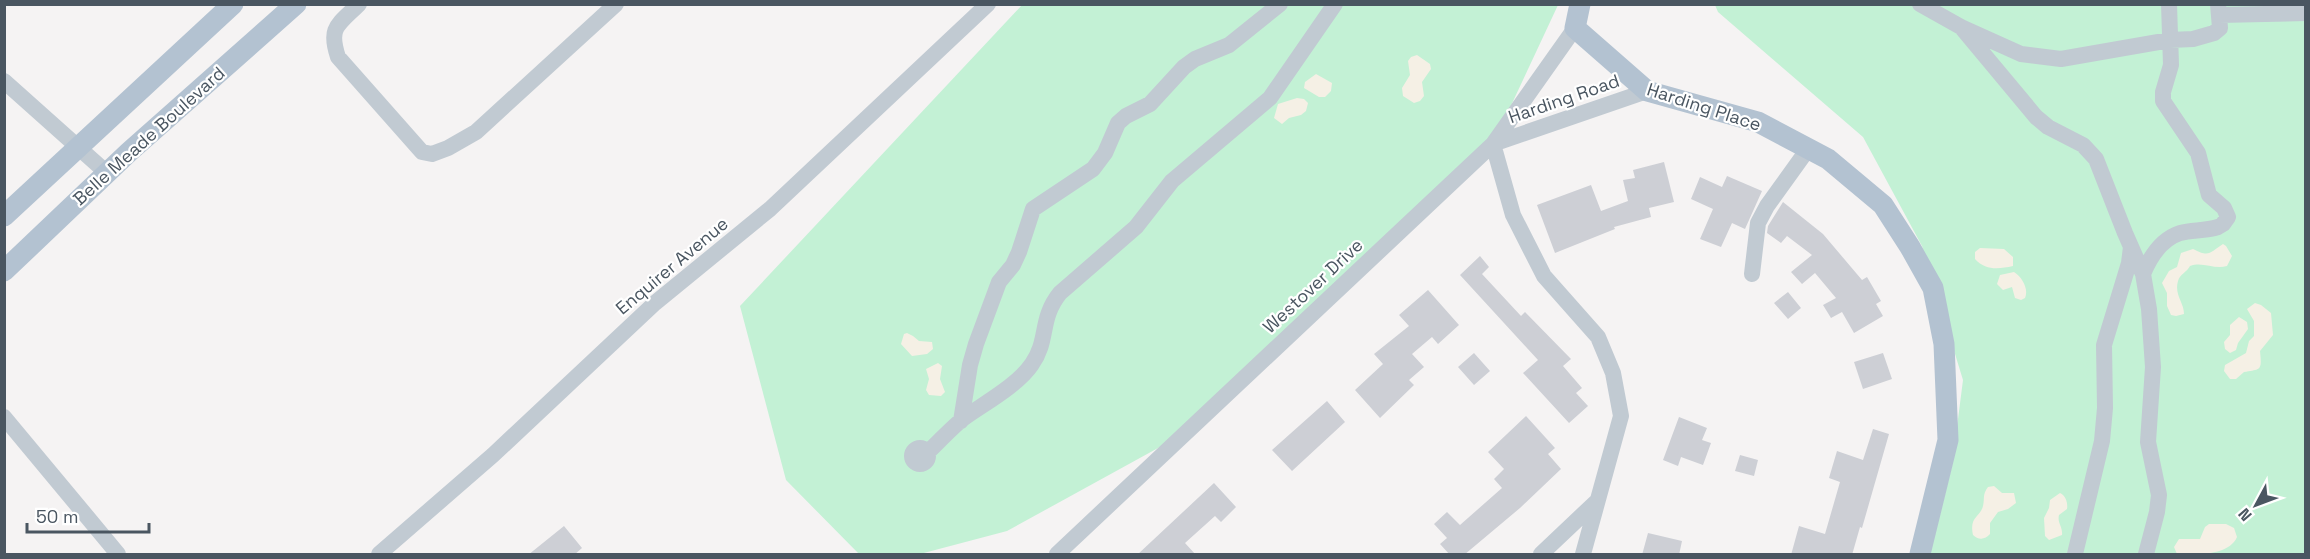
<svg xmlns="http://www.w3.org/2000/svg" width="2310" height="559" viewBox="0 0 2310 559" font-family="'Space Grotesk',sans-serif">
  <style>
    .green { fill: #c3f1d5 }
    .sand { fill: #f5f0e5 }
    .building { fill: #cdcfd5 }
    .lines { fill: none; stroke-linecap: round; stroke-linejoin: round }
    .minor { stroke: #c1cad2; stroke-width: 16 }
    .major { stroke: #b3c2d1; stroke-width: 21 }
    .labels { text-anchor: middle; stroke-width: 4.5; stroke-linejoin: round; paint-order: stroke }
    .street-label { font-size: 18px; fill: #4a5661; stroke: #fff }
  </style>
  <rect width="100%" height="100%" fill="#f5f3f3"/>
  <path class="green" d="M1022,5H1558L1493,144L1189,431L1007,531L920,554H859L786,480L740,306Z
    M1715,5H2305V554H1930L1952,466L1963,380L1922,246L1863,137L1718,12Z"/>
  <path class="sand" d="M1417,55L1430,64L1431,69L1422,82L1424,96L1420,101L1414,103L1403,96L1402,88L1410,75L1408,61L1411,57Z
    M1316,74L1332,83L1331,91L1325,97H1319L1304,88L1305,82Z
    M1297,98L1304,99L1308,103L1306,111L1301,115L1289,118L1282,124L1274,118L1278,104Z
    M2223,244L2226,246L2232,256L2227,266C2214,270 2203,261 2190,266C2187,272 2180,274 2178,281C2174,295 2184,302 2184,314L2176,316L2171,315L2167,306V293L2162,283L2169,271L2177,267L2181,253L2193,249C2210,258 2210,252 2223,244Z
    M1980,248L2004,249L2013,257V266C1999,269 1986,271 1975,259V252Z
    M2014,272C2022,277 2029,289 2025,298L2021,300L2015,298L2012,287L2003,290L1997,284L2000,275Z
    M2255,303L2261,305L2271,313L2273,335L2260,351C2262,371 2261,369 2244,372L2236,379H2230L2224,371L2225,365L2246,353L2249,341L2254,336V321L2247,309Z
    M2239,317L2247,322L2248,329L2238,343L2236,350L2230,353L2225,349L2224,342L2230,335V325Z
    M907,333L913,336L919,341L932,342L933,349L927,354L912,356L901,344L904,334Z
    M938,363L942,366L940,379L945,392L941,396L929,395L926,390L929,379L926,369Z
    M1994,486L2002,493H2014L2016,503L2008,509L1998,512L1990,523V534C1985,540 1978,540 1973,535C1969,516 1980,518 1983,506C1985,498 1982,495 1988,487Z
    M2060,493C2066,496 2068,503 2067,509L2059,515C2057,523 2063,527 2062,535L2049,540L2045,536L2044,518L2049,508L2050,500Z
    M2209,524H2226L2234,528L2237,537C2229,556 2195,555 2177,554L2174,547L2179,539H2200L2205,527Z"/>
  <path class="building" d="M1664,162L1674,202L1649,208L1651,217L1614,227L1615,229L1555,253L1537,205L1591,185L1601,211L1628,201L1623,180L1635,178L1633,170Z
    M1727,176L1762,191L1745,229L1732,223L1721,247L1700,239L1713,209L1691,199L1700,177L1722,187Z
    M1783,202L1823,234L1862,280L1867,277L1881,301L1876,304L1883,316L1854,333L1842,312L1831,318L1823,305L1836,298L1815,273L1802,284L1791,272L1812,255L1787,236L1781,243L1767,233L1768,226Z
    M1480,256L1489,267L1482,274L1521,316L1525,312L1571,359L1563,366L1582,388L1576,393L1588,406L1569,423L1523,373L1538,360L1460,275Z
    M1428,290L1459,325L1438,344L1432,337L1412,354L1424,367L1409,380L1414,385L1380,418L1355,390L1383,364L1374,354L1409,326L1399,315Z
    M1788,292L1801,308L1788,319L1774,303Z
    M1474,353L1490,371L1474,385L1458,367Z
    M1883,353L1892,379L1863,389L1854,362Z
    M1327,401L1345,422L1292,471L1272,450Z
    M1526,416L1555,448L1548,454L1561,469L1520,508L1464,555H1450L1440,544L1447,538L1434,524L1447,512L1460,525L1502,488L1494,479L1504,469L1488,452Z
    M1679,417L1707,428L1702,440L1711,443L1703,465L1681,457L1678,466L1663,460Z
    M1873,429L1889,434L1862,528L1860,527L1852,555H1791L1799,526L1825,534L1840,482L1829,478L1837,451L1863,460Z
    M1740,455L1758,460L1754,476L1735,471Z
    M1214,483L1236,507L1221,522L1215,516L1185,543L1196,555H1137Z
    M564,526L582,548L574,555H528Z
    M1648,533L1682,541L1679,555H1642Z"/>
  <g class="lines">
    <path class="minor" d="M359,4C338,25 328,27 338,57L422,152L432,154L448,148L476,132L616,4
      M1920,4L1961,27L2021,54L2061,59L2170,40L2193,39L2214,33L2220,28L2218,4
      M2219,15L2306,13
      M1961,27L2036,117L2048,127L2083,145L2096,159L2125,233L2143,274L2149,309L2153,367L2148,442L2159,495L2157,512L2146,554
      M4,81L107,173
      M1752,274L1758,223L1767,206L1808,149
      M2143,274C2150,257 2162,239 2180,233C2193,230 2205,231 2218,227L2223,224L2228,217L2224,208L2209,195L2198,153L2163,101V92L2171,65L2169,4
      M4,417L118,554
      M961,421L970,365L976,344L999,282L1013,265L1019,252L1033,209L1093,169L1105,153L1118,123L1126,116L1150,104L1184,67L1195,59L1229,45L1280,4
      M912 456a8 8 0 1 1 16 0a8 8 0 1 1-16 0Z
      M927,453C939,442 951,428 964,418C985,403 1018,385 1032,364C1049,340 1039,319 1060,293L1136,227L1172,181L1270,98L1335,4
      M379,554L493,455L655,303L770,209L988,4
      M1057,554L1493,144L1575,28
      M1541,554L1596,502
      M1583,554L1621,416L1613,373L1598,337L1544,276L1513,215L1493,144L1647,91
      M2075,554L2102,441L2105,408L2104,345L2129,263L2131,247"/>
    <path class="major" d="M1580,4L1575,28L1647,91L1758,122L1828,159L1883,205L1910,247L1933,288L1944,344L1948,440L1920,554
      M4,216L233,4
      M4,271L129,152L296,4"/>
  </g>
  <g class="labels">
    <g class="street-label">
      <text transform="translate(1564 99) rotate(-19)" y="6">Harding Road</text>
      <text transform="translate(1704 107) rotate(18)" y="6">Harding Place</text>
      <text transform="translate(149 136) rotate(-42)" y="6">Belle Meade Boulevard</text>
      <text transform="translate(672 266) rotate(-40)" y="6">Enquirer Avenue</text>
      <text transform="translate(1313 286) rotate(-43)" y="6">Westover Drive</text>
    </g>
  </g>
  <rect width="2310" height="559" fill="none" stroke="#4a5661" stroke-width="12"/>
  <g transform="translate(2256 505) rotate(229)" stroke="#ffffff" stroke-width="4.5" paint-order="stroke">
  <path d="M0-4.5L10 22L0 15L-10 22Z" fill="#4a5661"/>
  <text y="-9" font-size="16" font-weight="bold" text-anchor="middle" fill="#4a5661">N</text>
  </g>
  <path d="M27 523v9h122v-9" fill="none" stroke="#4a5661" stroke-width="3"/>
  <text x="36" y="523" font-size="18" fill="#4a5661" stroke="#ffffff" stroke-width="4.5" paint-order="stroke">50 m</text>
</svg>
